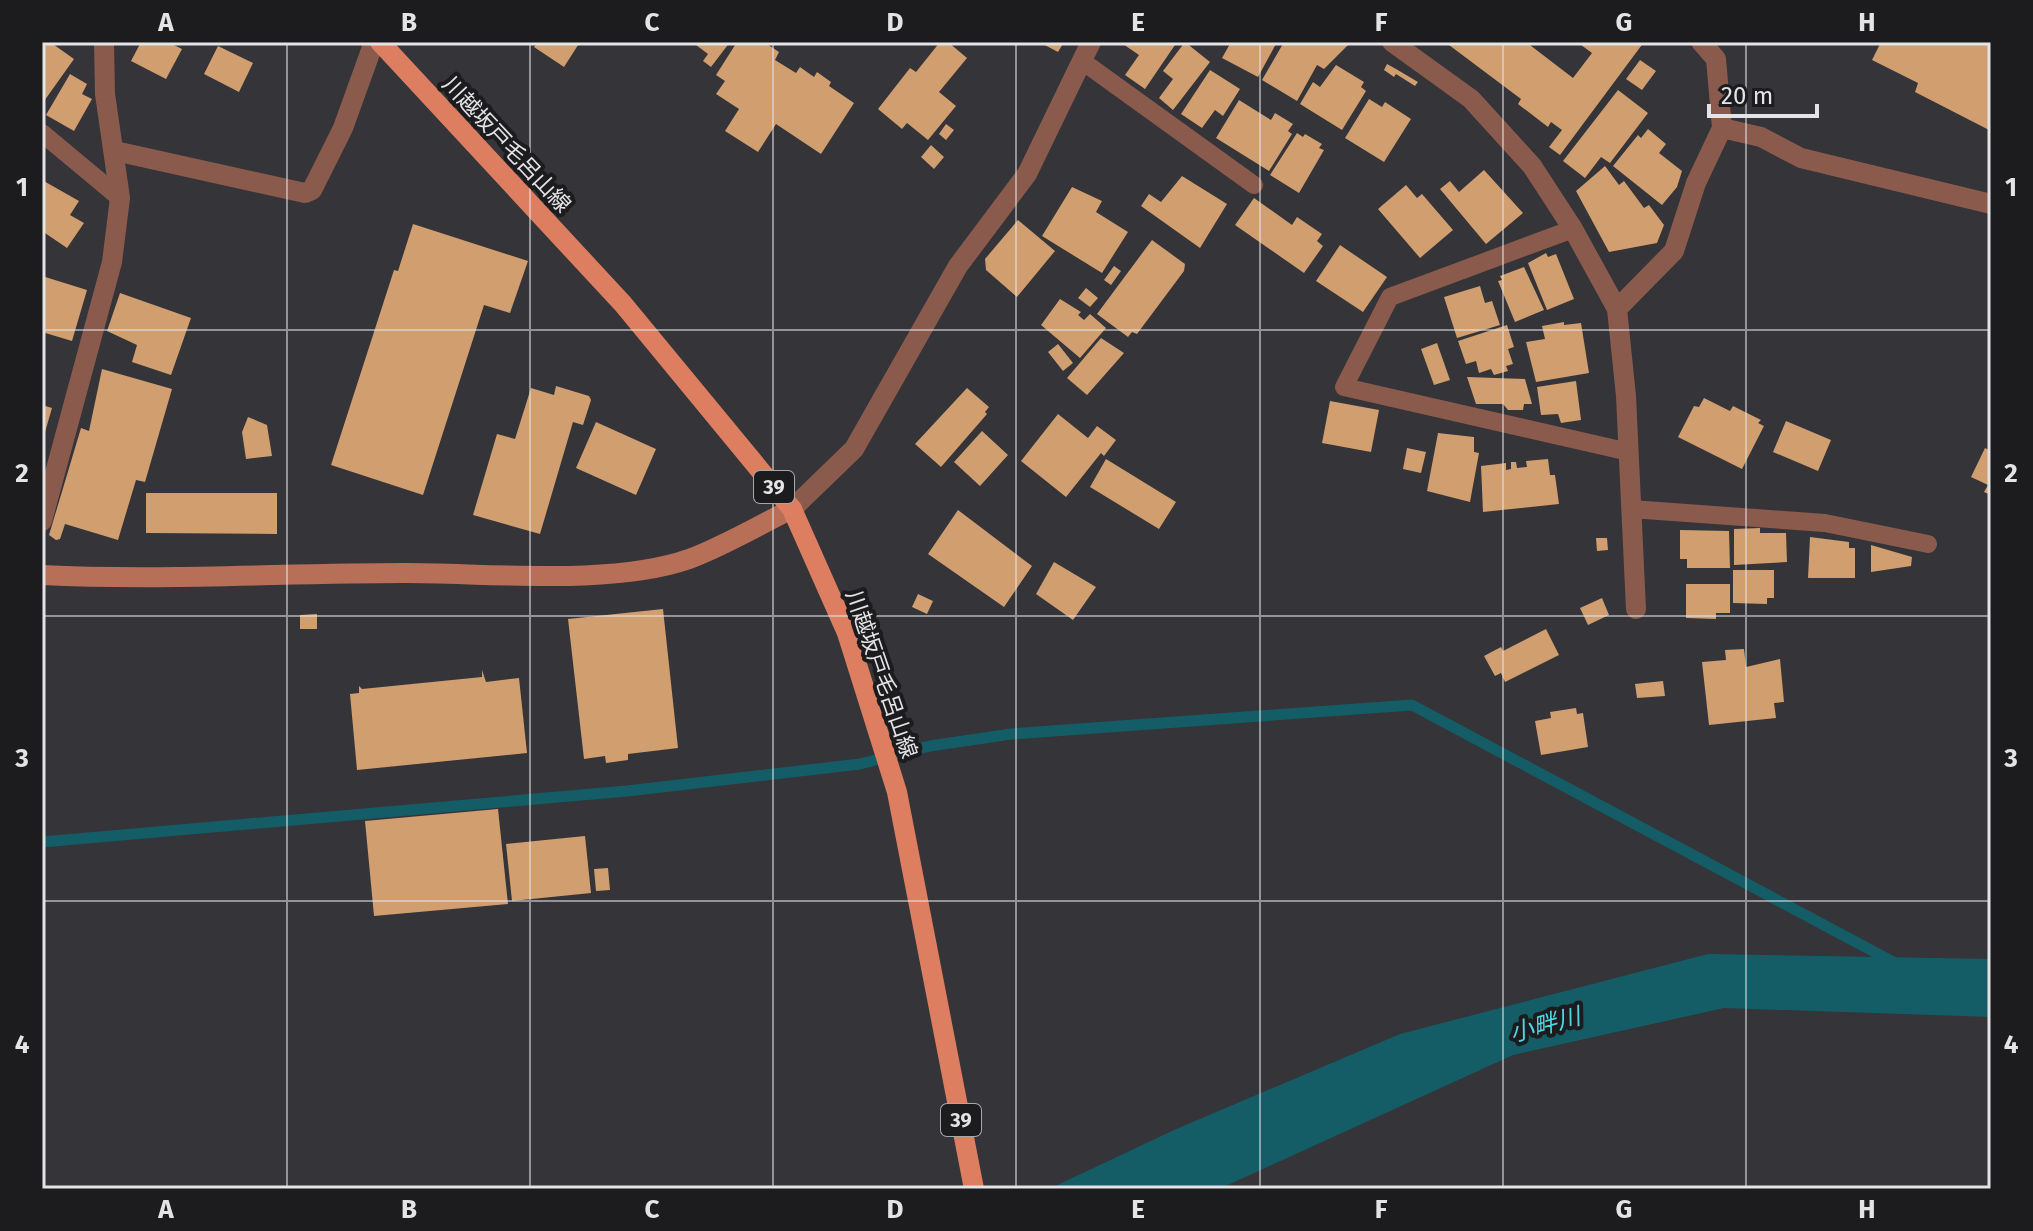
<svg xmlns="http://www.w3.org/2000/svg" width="2033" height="1231" viewBox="0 0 2033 1231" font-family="'Fira Sans','Noto Sans JP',sans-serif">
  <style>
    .water { fill: #145d67 }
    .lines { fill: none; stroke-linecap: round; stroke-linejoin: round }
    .stream { stroke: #145d67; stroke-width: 11 }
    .building { fill: #d09e6f }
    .lane { stroke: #8a5b4c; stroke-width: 18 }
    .street { stroke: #8a5b4c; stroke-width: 20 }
    .secondary { stroke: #b86f57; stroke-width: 20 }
    .primary { stroke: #dc7e5f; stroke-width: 20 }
    .grid { fill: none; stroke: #e4e4e7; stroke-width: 2; stroke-opacity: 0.55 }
    .labels { text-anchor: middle; stroke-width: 8; stroke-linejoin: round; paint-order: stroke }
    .shield { fill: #1c1c1e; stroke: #a8a8ab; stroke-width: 2 }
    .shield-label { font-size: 20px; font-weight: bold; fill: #e4e4e7 }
    .street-label { font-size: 22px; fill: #e4e4e7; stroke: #1c1c1e }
    .water-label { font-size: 24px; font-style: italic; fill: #4fd5e7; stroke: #1c1c1e }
    .neatline { fill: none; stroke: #e4e4e7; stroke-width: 3 }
    .grid-label { font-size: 26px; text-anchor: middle; font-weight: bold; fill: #e4e4e7 }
  </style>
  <rect width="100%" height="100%" fill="#343439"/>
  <path class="water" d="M1708,954L1991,959V1017L1724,1008L1513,1055L1219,1189H1049L1174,1130L1400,1034Z"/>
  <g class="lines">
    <path class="stream" d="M42,842L627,791L860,764L930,746L1011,734L1412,705L1897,964"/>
  </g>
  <path class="building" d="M42,42H50L74,59L42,104Z
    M141,42H168L182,49L166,79L131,61Z
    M538,42H580L564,67L534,47Z
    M692,42H730L711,67L703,61L708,54Z
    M737,42H764L779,52L775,60L796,73L800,67L814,77L817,72L831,82L829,86L854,103L821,154L776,124L758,152L725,131L739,109L716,94L725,81L716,75Z
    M940,42H948L967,58L939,92L956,106L928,140L907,123L902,129L878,109L910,68L916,72Z
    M1039,42H1064L1058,52Z
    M1120,42H1177L1145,89L1125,75L1139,55Z
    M1185,42L1210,62L1173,110L1159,98L1173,79L1163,71Z
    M1231,42H1277L1258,77L1222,58Z
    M1284,42H1344L1348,45L1324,69L1317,65L1297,101L1262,80Z
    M1445,42H1526L1573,78L1592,53L1577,42H1644L1560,155L1549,147L1562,130L1551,122L1548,127L1518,104L1521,99Z
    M1881,42H1991V131L1915,92L1918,83L1872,60Z
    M218,46L253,63L239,92L204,74Z
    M1640,60L1656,71L1642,90L1626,79Z
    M1387,64L1396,69L1418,82L1415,86L1396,74L1394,77L1384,70Z
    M1336,65L1364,82L1361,87L1366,91L1342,130L1300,104L1313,82L1320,87Z
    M1210,70L1240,89L1223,116L1215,110L1202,128L1181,114Z
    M70,74L87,84L82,94L92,99L74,131L46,115Z
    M1618,90L1648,113L1610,163L1601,157L1585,178L1563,161Z
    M1369,99L1382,107L1385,102L1411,119L1384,162L1345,138Z
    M1239,100L1271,120L1275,113L1293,124L1288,131L1292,134L1269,171L1216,138Z
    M946,124L954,130L946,140L939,134Z
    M1648,129L1666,144L1659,153L1682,171L1677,187L1662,205L1613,166L1638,135L1641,138Z
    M1297,133L1303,137L1305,134L1322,144L1319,148L1324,150L1299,193L1270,175Z
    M931,145L944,157L934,169L921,157Z
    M1605,166L1619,185L1624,181L1644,208L1649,205L1664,225L1657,243L1609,252L1576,191Z
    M1484,170L1523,213L1486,244L1440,189L1450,181L1459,192Z
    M1182,176L1227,204L1200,248L1141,206L1149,194L1161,202Z
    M42,180L79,201L70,215L84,223L67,248L42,231Z
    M1406,185L1417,198L1422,194L1453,230L1420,258L1378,209Z
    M1072,187L1102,201L1096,212L1128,232L1102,273L1042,236Z
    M1254,198L1292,225L1297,217L1322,234L1317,241L1323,246L1304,273L1235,225Z
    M1018,220L1055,251L1017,297L986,270L985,259Z
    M413,224L528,261L510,313L484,305L423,495L331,465L394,270L398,271Z
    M1152,240L1185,264L1184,271L1137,334L1132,332L1128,337L1097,314Z
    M1340,245L1387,277L1363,312L1316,281Z
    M1546,253L1548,257L1556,254L1574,299L1547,310L1528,263Z
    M1114,266L1121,271L1111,285L1104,280Z
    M1524,267L1544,310L1515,322L1498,281L1502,280L1500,276Z
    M42,276L87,290L72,341L42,332Z
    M1480,286L1485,303L1492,301L1500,325L1457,338L1444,297Z
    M1086,288L1098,298L1090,307L1078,298Z
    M120,293L191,318L171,375L132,362L137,345L107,331Z
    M1060,299L1081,312L1078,315L1084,320L1090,314L1106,328L1080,358L1041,325Z
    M1564,322V325L1581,323L1589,373L1536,382L1526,342L1545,339L1542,326Z
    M1507,325L1514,347L1508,349L1513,364L1506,366L1508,371L1494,375L1491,369L1479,373L1476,361L1466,364L1458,341Z
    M1101,338L1124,353L1087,395L1067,378Z
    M1437,343L1450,380L1434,385L1421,349Z
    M1058,344L1073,363L1063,371L1048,352Z
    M102,369L172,389L145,482L136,480L118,540L65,524L60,539L56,540L49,535L81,428L89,431Z
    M1467,377L1525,379L1532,404H1524L1523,410H1508L1503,404H1476Z
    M1576,381L1581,420L1561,423L1558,414L1541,415L1537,387Z
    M556,386L589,396L591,400L583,425L573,422L540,534L473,515L497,434L515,439L531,388L554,395Z
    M967,388L989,407L985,412L987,414L941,467L915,444Z
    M1704,398L1730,411L1733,406L1761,420L1758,423L1764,426L1742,469L1678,437L1694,406L1699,407Z
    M1330,401L1379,410L1371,452L1322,443Z
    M42,405L52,408L43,439H42Z
    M1058,414L1088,438L1097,426L1116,440L1104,456L1101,453L1066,497L1021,461Z
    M248,417L267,425L272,456L246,459L242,432Z
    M1786,421L1831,440L1818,471L1773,452Z
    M596,422L656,449L636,495L576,468Z
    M982,431L1008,455L980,486L954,462Z
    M1438,433L1474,437V452L1479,453L1470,502L1427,491Z
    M1407,448L1426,452L1421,473L1403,469Z
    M1985,448L1991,451V495L1984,492L1988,485L1971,477Z
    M1106,459L1176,502L1159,529L1090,487Z
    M1548,459L1550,475H1555L1559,504L1483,512L1481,466L1506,463V470L1511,469V462H1516L1517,468L1527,467L1526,461Z
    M146,493H277V534L146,533Z
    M958,510L1032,566L1004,607L928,554Z
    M1760,528V533H1786L1787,562L1734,565V529Z
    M1680,530L1729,531L1730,568H1687V559H1680Z
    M1810,537L1849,542V548H1855V578H1808Z
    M1596,538H1607L1608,550L1597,551Z
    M1871,545L1912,557L1911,566L1871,572Z
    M1054,562L1096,587L1073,620L1036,594Z
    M1733,570H1774V598H1767V604L1733,603Z
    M1686,584H1730V613H1716V619L1686,618Z
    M918,594L933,601L927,614L912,607Z
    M1602,598L1609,615L1588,625L1580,608Z
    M663,609L678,748L628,754V760L606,763L605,756L584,759L568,619Z
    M317,614V629H300V615Z
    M1546,629L1559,655L1505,682L1501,673L1495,676L1484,656L1501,647L1503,651Z
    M1744,649L1746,667L1780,659L1784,702L1774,703L1776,718L1709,725L1702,662L1726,660L1725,650Z
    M482,670L486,682L519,678L527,753L357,770L350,694L359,693V686L362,689L482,677Z
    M1663,681L1665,696L1637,698L1635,684Z
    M1576,708L1577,714L1583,713L1588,747L1541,755L1535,721L1551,718L1550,712Z
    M498,809L508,904L374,916L365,821Z
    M585,836L591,893L512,901L506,844Z
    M608,868L610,890L596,891L594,869Z"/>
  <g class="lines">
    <path class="lane" d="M1082,61L1254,185
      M42,133L120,198
      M1573,229L1390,297L1344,387L1629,452
      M1631,509L1825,523L1928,544"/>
    <path class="street" d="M1392,42L1471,99L1532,166L1573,229L1617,309L1626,396L1636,609
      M1722,128L1761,137L1801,158L1991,204
      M115,151L305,193L312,190L343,128L374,42
      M1617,309L1674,251L1696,183L1722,128L1716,59L1701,42
      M792,509L854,449L958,266L1027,174L1091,42
      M42,521L112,262L120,198L105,94L104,42"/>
    <path class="secondary" d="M42,575C164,581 284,573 405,573C488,573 612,586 689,559C724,546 759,525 792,509"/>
    <path class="primary" d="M380,42L623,304L792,509L847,633L897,792L974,1189"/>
  </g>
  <path class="grid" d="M287,42V1189M530,42V1189M773,42V1189M1016,42V1189M1260,42V1189M1503,42V1189M1746,42V1189M42,330H1991M42,616H1991M42,901H1991"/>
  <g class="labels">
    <g class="shield">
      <rect x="754" y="471" width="40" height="32" rx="6"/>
      <rect x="941" y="1104" width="40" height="32" rx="6"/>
    </g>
    <g class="shield-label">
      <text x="774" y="494">39</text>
      <text x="961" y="1127">39</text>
    </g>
    <g class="street-label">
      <text transform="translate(507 144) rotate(47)" y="8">川越坂戸毛呂山線</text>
      <text transform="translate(882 674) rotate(71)" y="8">川越坂戸毛呂山線</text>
    </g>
    <g class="water-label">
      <text transform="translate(1545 1025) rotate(-15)" y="8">小畔川</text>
    </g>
  </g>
  <rect width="2033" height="1231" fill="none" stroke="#1c1c1e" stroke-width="88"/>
  <path d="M1709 104v12h108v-12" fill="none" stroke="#e4e4e7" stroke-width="4"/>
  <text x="1721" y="104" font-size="24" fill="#e4e4e7" stroke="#1c1c1e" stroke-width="6" paint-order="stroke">20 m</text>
  <rect x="44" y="44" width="1945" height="1143" class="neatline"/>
  <g class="grid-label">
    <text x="166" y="31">A</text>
    <text x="409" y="31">B</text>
    <text x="652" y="31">C</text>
    <text x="895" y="31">D</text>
    <text x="1138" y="31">E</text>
    <text x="1381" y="31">F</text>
    <text x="1624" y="31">G</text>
    <text x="1867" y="31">H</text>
    <text x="22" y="196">1</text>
    <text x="2011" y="196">1</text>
    <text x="22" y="482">2</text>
    <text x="2011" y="482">2</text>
    <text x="22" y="767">3</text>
    <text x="2011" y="767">3</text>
    <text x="22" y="1053">4</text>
    <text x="2011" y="1053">4</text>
    <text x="166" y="1218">A</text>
    <text x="409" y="1218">B</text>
    <text x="652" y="1218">C</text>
    <text x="895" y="1218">D</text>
    <text x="1138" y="1218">E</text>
    <text x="1381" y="1218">F</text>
    <text x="1624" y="1218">G</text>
    <text x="1867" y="1218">H</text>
  </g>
</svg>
